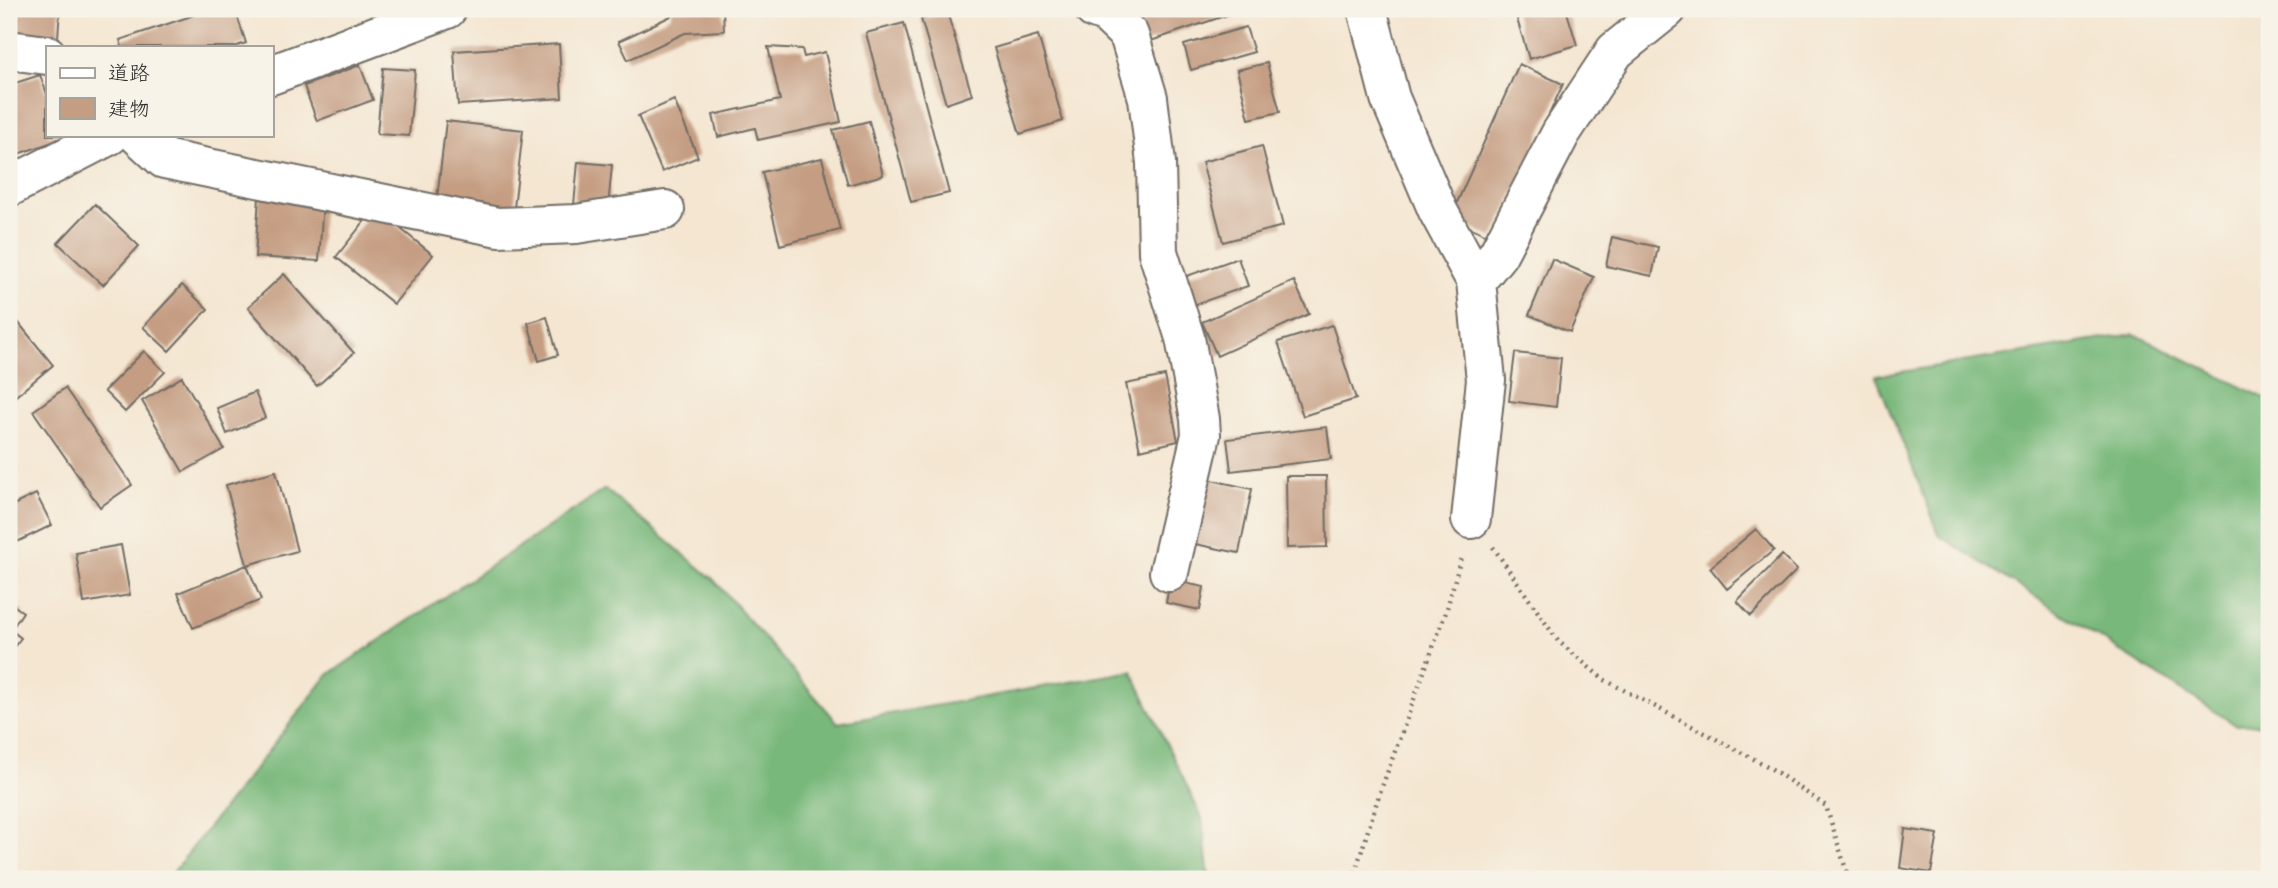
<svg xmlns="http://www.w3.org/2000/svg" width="2278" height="888" viewBox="0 0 2278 888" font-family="Pangolin,'Klee One',sans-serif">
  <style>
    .forest { fill: #78b87a; stroke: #527252; stroke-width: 2 }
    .building { fill: #c59d82 }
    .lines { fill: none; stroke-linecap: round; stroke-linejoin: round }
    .minor-casing { stroke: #716c65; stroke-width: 42 }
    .path { stroke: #716c65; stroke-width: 4.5; stroke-dasharray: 2 5; stroke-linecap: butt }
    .minor { stroke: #fff; stroke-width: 38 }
  </style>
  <rect width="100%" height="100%" fill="#f7f3e8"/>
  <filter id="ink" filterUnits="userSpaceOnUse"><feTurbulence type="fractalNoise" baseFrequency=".0143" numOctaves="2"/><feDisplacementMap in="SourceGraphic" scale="14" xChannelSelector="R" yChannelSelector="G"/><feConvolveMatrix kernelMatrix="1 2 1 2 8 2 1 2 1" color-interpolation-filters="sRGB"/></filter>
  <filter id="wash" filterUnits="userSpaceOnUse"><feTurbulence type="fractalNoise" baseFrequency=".00686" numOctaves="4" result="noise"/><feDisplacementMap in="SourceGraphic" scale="28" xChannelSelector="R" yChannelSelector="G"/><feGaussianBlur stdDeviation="1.57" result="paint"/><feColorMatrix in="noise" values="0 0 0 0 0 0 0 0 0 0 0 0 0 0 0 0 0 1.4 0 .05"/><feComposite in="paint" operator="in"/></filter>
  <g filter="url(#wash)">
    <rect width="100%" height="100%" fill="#f4e6d1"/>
    <path class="forest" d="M2134,334L2269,400V724L2236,725L1940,536L1876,376Z
      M605,489L713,579L838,723L1132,671L1202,818L1209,879H168L328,675Z"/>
    <g id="blocks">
      <path class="building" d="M9,9H60L58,38L9,35Z
        M212,9H235L246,43L234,47H122L120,40Z
        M671,9H723L724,31L685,33L628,60L619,41L671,16Z
        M1134,9H1232L1233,13L1145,43Z
        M1514,9H1566L1577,45L1529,59Z
        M947,12L972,95L946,104L921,19Z
        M904,23L949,193L911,202L866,33Z
        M1246,27L1254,52L1191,70L1184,45Z
        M1038,35L1063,121L1020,134L994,48Z
        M559,44L562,98L458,105L454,51Z
        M768,47L802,49L804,57L825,52L841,122L758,140L755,128L718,137L713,115L780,100Z
        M1267,63L1280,112L1249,119L1237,70Z
        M1519,64L1563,84L1493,238L1450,218Z
        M360,65L373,100L317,121L304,86Z
        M383,68L415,70L409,136L377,134Z
        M40,75L47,94V135H73L15,155L9,136V85Z
        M674,100L698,157L662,172L638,116Z
        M446,121L523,130L513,217L436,208Z
        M869,121L883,175L848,185L833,130Z
        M1262,146L1283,226L1223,242L1202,162Z
        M822,158L840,230L780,245L762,172Z
        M578,162L612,165L608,208L574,205Z
        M259,197L323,201L319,261L255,257Z
        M95,204L139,246L103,285L58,243Z
        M375,208L433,255L394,304L336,257Z
        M1612,237L1658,247L1652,276L1606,266Z
        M1238,258L1248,286L1191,306L1181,278Z
        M1552,259L1594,277L1570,332L1529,315Z
        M284,274L354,353L317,386L248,307Z
        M1294,281L1309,314L1217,356L1202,322Z
        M182,285L208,309L169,351L143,327Z
        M9,311L53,365L11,400L9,397Z
        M547,317L558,355L539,361L528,323Z
        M1332,325L1356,399L1303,416L1278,342Z
        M144,351L165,372L125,412L104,391Z
        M1515,353L1561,358L1556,407L1509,401Z
        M1165,376L1178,441L1140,450L1126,384Z
        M182,377L224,449L183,472L142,401Z
        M65,388L132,485L100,507L33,411Z
        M255,392L265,418L227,434L217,408Z
        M1327,427L1331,459L1231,471L1227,439Z
        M276,471L297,551L247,565L261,600L193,628L178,593L247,565L226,485Z
        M1286,476H1326L1327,547L1287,548Z
        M1198,477L1252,489L1239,553L1185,542Z
        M36,494L52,525L9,546V507Z
        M1756,529L1774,550L1727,589L1710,568Z
        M121,545L130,595L84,603L76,553Z
        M1782,555L1797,570L1751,616L1737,601Z
        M1170,580L1204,587L1200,610L1166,603Z
        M9,602L23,612L11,630L21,638L9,653Z
        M1905,829L1938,834L1931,873L1900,868Z"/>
    </g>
  </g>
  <g filter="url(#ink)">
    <use href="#blocks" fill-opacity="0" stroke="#716c65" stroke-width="2"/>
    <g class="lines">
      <g class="minor-casing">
        <path id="minor" d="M1094,9L1107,14L1129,35L1148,98L1156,163L1158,252L1185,338L1200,419L1201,435L1169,572
          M1367,9L1390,98L1438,211L1476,281L1486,380L1471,519
          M9,50L47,55
          M271,75L447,9
          M138,135L164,159L498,227L576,224L665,210
          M9,187L110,135
          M1476,281L1498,254L1561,133L1615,51L1667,9"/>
      </g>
      <path class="path" d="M1493,547L1558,641L1603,679L1769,767L1826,806L1849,879
        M1353,879L1379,795L1446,612L1462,554"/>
      <use href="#minor" class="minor"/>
    </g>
  </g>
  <rect width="2278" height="888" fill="none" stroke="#f7f3e8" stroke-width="35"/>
  <rect x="46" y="46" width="228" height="91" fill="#f7f3e8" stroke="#a5a39c" stroke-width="2"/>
  <rect x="60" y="68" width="35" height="10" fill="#ffffff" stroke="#a5a39c" stroke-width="2"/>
  <text x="108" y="80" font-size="21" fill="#2b2b2b">道路</text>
  <rect x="60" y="98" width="35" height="21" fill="#c59d82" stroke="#a5a39c" stroke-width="2"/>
  <text x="108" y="116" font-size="21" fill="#2b2b2b">建物</text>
</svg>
